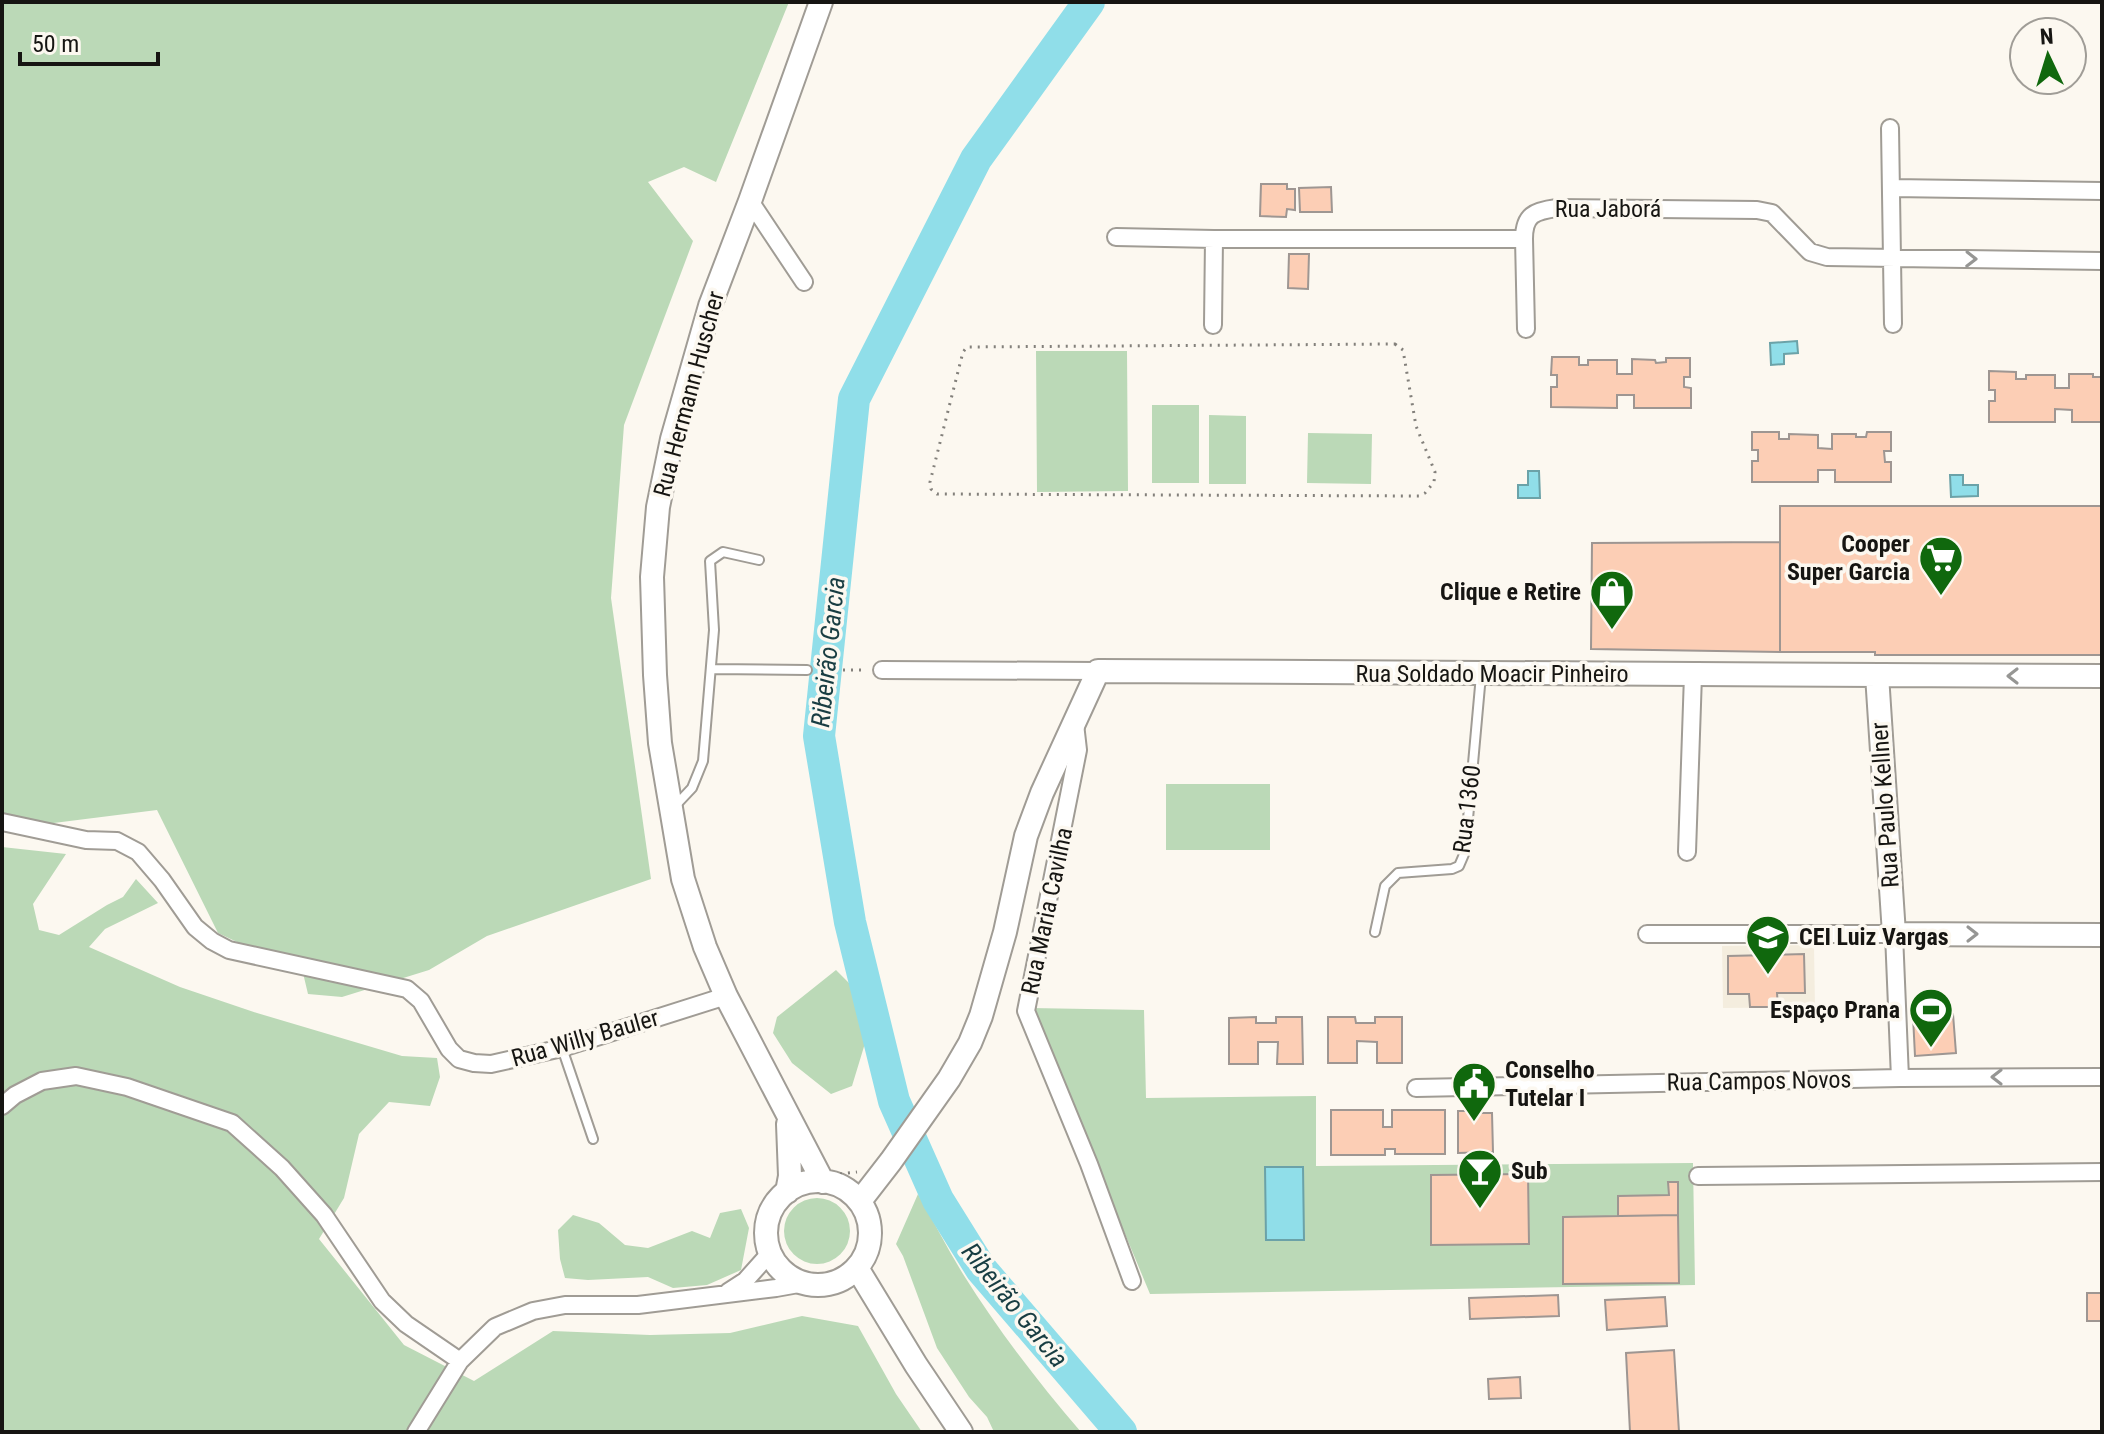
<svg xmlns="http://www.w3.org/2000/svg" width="2104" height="1434" viewBox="0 0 2104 1434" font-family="'Roboto Condensed',sans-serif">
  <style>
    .built { fill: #f4edde }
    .green { fill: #bbd9b7 }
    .water { fill: #90dee9; stroke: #6ba2a8; stroke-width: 2 }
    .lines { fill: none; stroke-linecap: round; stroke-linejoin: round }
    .river { stroke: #90dee9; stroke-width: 32 }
    .building { fill: #fcceb5; stroke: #9e9692; stroke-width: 2 }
    .lane-casing { stroke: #a09c95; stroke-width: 12 }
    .street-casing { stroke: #a09c95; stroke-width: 20 }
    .secondary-casing { stroke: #a09c95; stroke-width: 26 }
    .path { stroke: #83807b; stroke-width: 3; stroke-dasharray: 2 6; stroke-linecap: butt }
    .lane { stroke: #fff; stroke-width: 8 }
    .street { stroke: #fff; stroke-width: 16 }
    .secondary { stroke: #fff; stroke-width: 22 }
    .oneway { stroke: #969694 }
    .labels { text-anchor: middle; stroke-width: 7; stroke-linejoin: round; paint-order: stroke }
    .street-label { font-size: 24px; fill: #161512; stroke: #fcf8f0 }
    .poi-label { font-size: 24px; font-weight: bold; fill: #161512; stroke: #fcf8f0; text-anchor: end }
    .water-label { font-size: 26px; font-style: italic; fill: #183d42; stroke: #fcf8f0 }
  </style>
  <rect width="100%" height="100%" fill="#fcf8f0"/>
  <path class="built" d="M1814,945L1815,1007L1723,1008L1722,946Z"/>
  <path class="green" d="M2,2H789L716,182L684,167L648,182L693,241L624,425L611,598L651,879L487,936L429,970L342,997L308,994L303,973L218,933L157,810L30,826L2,816Z
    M1036,351H1127L1128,491L1037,492Z
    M1152,405H1199V483H1152Z
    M1209,415L1246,416V484H1209Z
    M1308,433L1372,434L1371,484L1307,483Z
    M1166,784H1270V850H1166Z
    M2,847L66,854L33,904L39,930L59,935L107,905L123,897L136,879L158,903L105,929L89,947L180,987L257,1013L402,1056L437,1058L440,1077L430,1106L389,1102L359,1134L344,1198L319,1239L404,1345L474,1381L553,1331L650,1335L730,1333L802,1316L858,1326L896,1394L922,1432H2Z
    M836,970L851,985L866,1040L852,1086L831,1094L792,1063L773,1033L777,1017Z
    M1031,1008L1144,1010L1146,1098L1316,1096V1166L1693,1163L1695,1285L1150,1294Z
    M918,1194C933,1220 947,1248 963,1274C998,1330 1038,1382 1081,1432H994L987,1417L969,1397L937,1348L903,1256L896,1244Z
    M784 1231a33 33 0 1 1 66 0a33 33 0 1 1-66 0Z
    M741,1209L749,1228L741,1270L707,1285L673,1288L648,1277L588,1280L565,1278L560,1259L558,1230L573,1215L599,1223L625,1245L648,1248L692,1231L710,1238L720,1213Z"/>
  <path class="water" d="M1797,341L1798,353L1784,354V364L1771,365L1770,343Z
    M1528,471H1539L1540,498H1518V485H1528Z
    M1950,475H1963V485H1978V496L1951,497Z
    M1303,1167L1304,1240H1266L1265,1167Z"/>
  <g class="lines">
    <path class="river" d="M1089,2L976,159L854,399L819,736L850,922L894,1101L938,1200L981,1269L1121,1432"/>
  </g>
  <path class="building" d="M1261,184H1287V189H1295V210L1287,209L1286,217L1260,216Z
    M1331,187L1332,212H1300L1299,188Z
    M1289,254H1309L1308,289L1288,288Z
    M1552,357H1579V365H1588V360H1617V374H1632V359L1655,360L1656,363L1666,362V358H1690V377H1684V387L1691,388V408H1634V395H1617V408L1551,407V387H1557V375H1551Z
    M1989,371L2016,372V379H2026V375H2055V388H2069V374H2093V377H2102V422H2072V410L2055,409V422H1989V401H1995V390H1989Z
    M1752,432H1779V439H1789V434L1818,435V448L1832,449V434H1856V437H1866L1867,432H1891V451H1884L1885,462H1891V482H1835V470H1818V482H1752V461H1758V450H1752Z
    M1780,506H2102V655H1875V652H1780Z
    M1780,542V652L1591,649L1592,543Z
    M1804,954L1805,993H1777L1778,1007H1750L1749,994H1728V956Z
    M1953,1014L1956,1053L1915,1056L1913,1016Z
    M1256,1017V1023H1276V1017H1302L1303,1064H1277L1278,1042H1258V1064H1229V1018Z
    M1328,1017H1355L1356,1023H1375V1017H1402V1063H1377V1042L1357,1041V1063H1328Z
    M1331,1110H1383V1127H1392V1110H1445V1154H1395V1149H1385V1155H1331Z
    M1458,1111H1471L1470,1113H1492L1493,1152L1458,1153Z
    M1528,1174L1529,1244L1431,1245V1175Z
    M1668,1182H1678V1215L1618,1216V1196L1669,1195Z
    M1678,1215L1679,1283L1563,1284V1217Z
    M2087,1293H2102V1321H2087Z
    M1558,1295L1559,1316L1470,1319L1469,1298Z
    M1665,1297L1667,1326L1607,1330L1605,1300Z
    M1674,1350L1679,1432H1630L1626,1353Z
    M1520,1377L1521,1398L1489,1399L1488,1379Z"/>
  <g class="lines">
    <g class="lane-casing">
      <path id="lane" d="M711,669L807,670
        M675,806L692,788L703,761L714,630L710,561L723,552L759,560
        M1375,932L1385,886L1398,873L1452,869L1459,866L1465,852L1481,675
        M562,1048L593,1139"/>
    </g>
    <g class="street-casing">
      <path id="street" d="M1890,128L1893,324
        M1892,188L2102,191
        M750,201L804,282
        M1116,237L1214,239H1524C1524,215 1534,211 1557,208L1757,210L1772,213L1810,252L1827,257L2102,261
        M1524,239L1526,329
        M1213,325L1214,239
        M882,670L1098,671
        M1075,724L1078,750L1026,1011L1089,1164L1132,1281
        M2,822L86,840L117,841L138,852L162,880L195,927L212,941L229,950L407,989L421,1001L449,1049L459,1059L474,1063L491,1064L562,1048L726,996
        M1687,852L1693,675
        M1647,934H1894L1900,1078
        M1416,1088L1900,1078L2102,1077
        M2,1106L15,1095L42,1081L76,1076L127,1087L232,1123L282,1168L324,1215L382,1301L406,1324L460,1361
        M1698,1176L2102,1172
        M728,1292L745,1281L770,1253
        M416,1432L460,1361L495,1327L533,1311L565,1305H638L776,1288L804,1283"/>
    </g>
    <g class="secondary-casing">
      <path id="secondary" d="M821,2L750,201L710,306L672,439L658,507L652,577L655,675L660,743L683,879L705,947L726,996L823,1182
        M1877,675L1894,934L2102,935
        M766 1233a52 52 0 1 1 104 0a52 52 0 1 1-104 0Z
        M787,1192L790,1176L788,1124
        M860,1201L891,1161L949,1079L970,1043L981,1016L1005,932L1026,836L1042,793L1098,671L2102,676
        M857,1268L916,1365L961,1432"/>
    </g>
    <path class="path" d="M1395,344L1403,350L1416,426L1435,472L1434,482L1425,493L1419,496L937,494L931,489L930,482L963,352L967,347Z
      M819,670H867
      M840,1174L857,1172"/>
    <use href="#lane" class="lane"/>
    <use href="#street" class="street"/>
    <use href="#secondary" class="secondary"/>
  </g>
  <defs><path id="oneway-chevron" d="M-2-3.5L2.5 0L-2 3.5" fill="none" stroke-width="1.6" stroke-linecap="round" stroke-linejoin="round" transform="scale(2)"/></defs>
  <g class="oneway">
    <use href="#oneway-chevron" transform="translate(1971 259) rotate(1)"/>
    <use href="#oneway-chevron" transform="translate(2013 676) rotate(-180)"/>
    <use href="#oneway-chevron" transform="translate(1972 934)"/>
    <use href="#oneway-chevron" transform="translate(1997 1077) rotate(180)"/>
  </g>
  <defs>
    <g id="supermarket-pin" transform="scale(2.3)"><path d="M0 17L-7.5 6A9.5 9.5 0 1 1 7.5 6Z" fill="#10680d" stroke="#fcf8f0"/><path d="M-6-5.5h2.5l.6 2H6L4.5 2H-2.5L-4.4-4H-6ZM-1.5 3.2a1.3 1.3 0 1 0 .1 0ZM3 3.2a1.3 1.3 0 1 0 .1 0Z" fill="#fff"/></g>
    <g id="shop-pin" transform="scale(2.3)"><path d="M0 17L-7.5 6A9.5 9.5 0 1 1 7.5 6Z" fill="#10680d" stroke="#fcf8f0"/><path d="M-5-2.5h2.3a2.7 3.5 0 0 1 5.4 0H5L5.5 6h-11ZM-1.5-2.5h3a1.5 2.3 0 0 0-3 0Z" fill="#fff"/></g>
    <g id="school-pin" transform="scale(2.3)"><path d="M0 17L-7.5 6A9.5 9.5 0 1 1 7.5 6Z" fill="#10680d" stroke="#fcf8f0"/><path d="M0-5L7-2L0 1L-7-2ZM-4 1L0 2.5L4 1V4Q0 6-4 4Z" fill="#fff"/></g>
    <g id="stadium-pin" transform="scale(2.3)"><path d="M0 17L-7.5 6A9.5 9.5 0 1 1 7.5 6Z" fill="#10680d" stroke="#fcf8f0"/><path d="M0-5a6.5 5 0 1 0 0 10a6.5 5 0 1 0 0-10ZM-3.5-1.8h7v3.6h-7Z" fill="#fff"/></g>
    <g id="civic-pin" transform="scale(2.3)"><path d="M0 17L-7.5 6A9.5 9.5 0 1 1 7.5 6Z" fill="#10680d" stroke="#fcf8f0"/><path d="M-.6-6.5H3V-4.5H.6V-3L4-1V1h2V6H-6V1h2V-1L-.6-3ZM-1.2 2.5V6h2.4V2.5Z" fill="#fff"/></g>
    <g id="bar-pin" transform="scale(2.3)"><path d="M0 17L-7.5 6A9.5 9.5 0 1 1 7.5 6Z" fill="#10680d" stroke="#fcf8f0"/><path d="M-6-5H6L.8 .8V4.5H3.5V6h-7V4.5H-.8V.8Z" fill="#fff"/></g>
  </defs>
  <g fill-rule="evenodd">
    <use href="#supermarket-pin" x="1941" y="558"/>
    <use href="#shop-pin" x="1612" y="592"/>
    <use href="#school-pin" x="1768" y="937"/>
    <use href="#stadium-pin" x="1931" y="1010"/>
    <use href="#civic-pin" x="1474" y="1084"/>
    <use href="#bar-pin" x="1480" y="1171"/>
  </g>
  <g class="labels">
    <g class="street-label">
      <text x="1608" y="217">Rua Jaborá</text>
      <text transform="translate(689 394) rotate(-75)" y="8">Rua Hermann Huscher</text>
      <text x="1492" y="682">Rua Soldado Moacir Pinheiro</text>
      <text transform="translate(1885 805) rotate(-94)" y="8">Rua Paulo Kellner</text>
      <text transform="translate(1467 809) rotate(-83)" y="8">Rua 1360</text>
      <text transform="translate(1047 911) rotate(-78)" y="8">Rua Maria Cavilha</text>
      <text transform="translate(585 1038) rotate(-16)" y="8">Rua Willy Bauler</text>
      <text transform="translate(1759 1081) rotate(-1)" y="8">Rua Campos Novos</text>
    </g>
    <g class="poi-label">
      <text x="1910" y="552">Cooper<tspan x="1910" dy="28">Super Garcia</tspan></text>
      <text x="1581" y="600">Clique e Retire</text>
      <text x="1799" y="945" text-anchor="start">CEI Luiz Vargas</text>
      <text x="1900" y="1018">Espaço Prana</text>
      <text x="1505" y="1078" text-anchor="start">Conselho<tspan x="1505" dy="28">Tutelar I</tspan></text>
      <text x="1511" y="1179" text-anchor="start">Sub</text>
    </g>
    <g class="water-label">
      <text transform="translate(828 652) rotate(-84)" y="9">Ribeirão Garcia</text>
      <text transform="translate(1015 1305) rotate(51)" y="9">Ribeirão Garcia</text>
    </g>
  </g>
  <rect width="2104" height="1434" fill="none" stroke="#161512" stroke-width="8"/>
  <g transform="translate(2048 56) rotate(356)"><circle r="38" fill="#fcf8f0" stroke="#a09d97" stroke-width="2"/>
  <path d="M0-6L14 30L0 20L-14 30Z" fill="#10680d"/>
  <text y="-12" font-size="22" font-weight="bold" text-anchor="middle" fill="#161512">N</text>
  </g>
  <path d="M20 52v12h138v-12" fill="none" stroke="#161512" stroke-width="4"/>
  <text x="32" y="52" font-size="24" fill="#161512" stroke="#fcf8f0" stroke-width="6" paint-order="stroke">50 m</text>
</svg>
